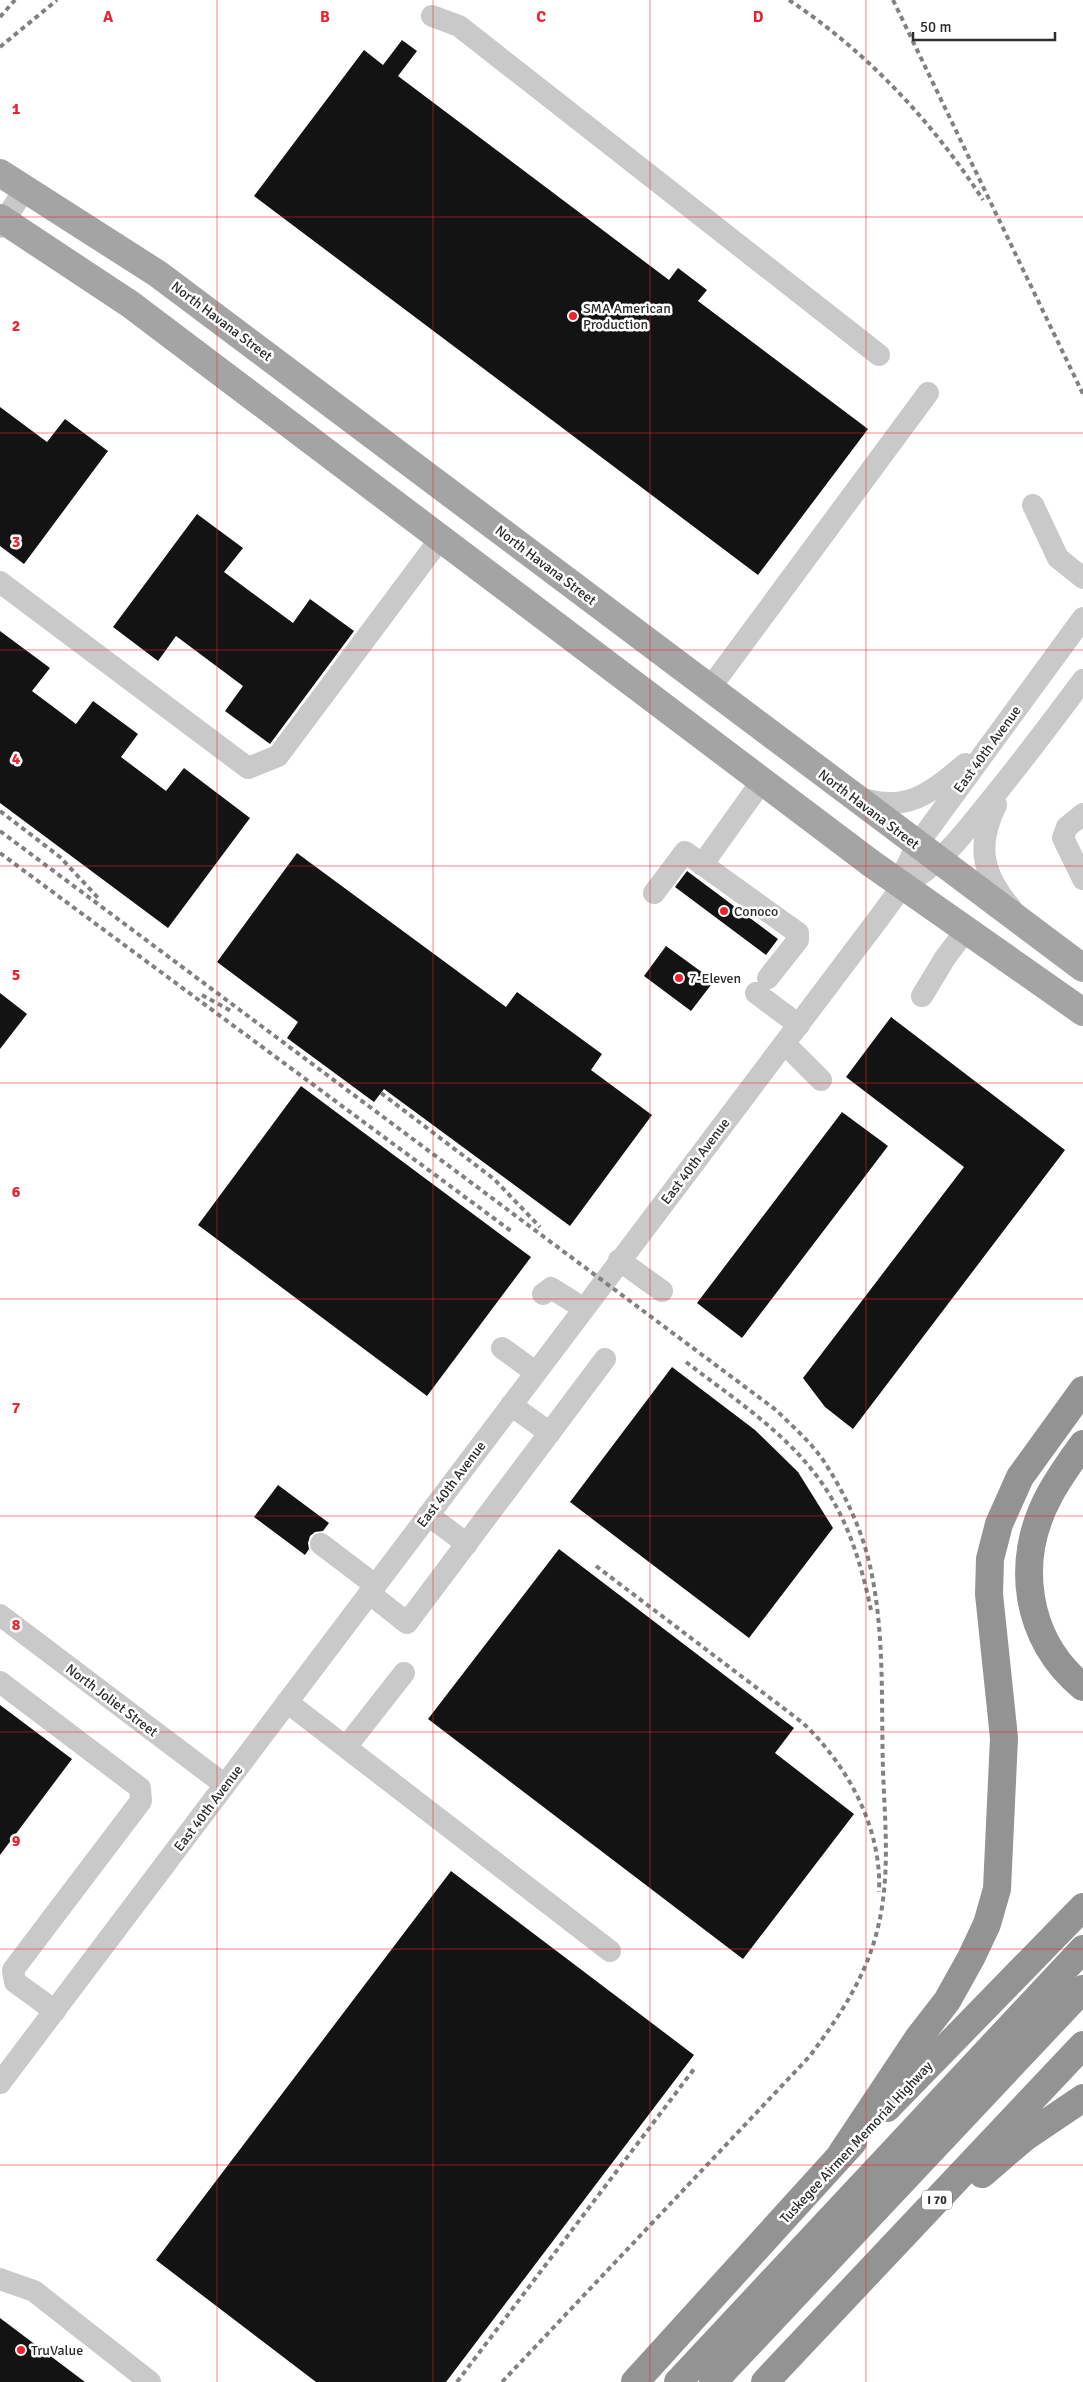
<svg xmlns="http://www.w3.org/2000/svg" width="1083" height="2382" viewBox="0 0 1083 2382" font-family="Signika,sans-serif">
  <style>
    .building { fill: #131313 }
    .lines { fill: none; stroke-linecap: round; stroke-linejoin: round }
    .minor { stroke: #c9c9c9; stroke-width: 22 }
    .major { stroke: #a4a4a4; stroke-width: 28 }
    .highway { stroke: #939393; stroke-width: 28 }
    .rail { stroke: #818181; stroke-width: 4; stroke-dasharray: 5 4; stroke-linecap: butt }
    .grid { fill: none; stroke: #ef212e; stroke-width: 1; stroke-opacity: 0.55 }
    .poi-dot { fill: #ef212e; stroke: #fff; stroke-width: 2 }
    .labels { text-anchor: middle; stroke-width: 5; stroke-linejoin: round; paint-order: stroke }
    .shield { fill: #fff; stroke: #6b6b6b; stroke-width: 1 }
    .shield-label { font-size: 12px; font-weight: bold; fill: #2c2c2c }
    .poi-label { font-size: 14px; fill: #2c2c2c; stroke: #fff; text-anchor: start }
    .street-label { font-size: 14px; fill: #2c2c2c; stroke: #fff }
    .grid-label { font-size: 16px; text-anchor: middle; font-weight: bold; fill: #ef212e; stroke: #fff; stroke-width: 5; stroke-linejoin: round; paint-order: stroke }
  </style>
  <rect width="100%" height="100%" fill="#fff"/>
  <path class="building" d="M402,40L417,51L398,76L669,280L678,268L707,290L698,301L868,429L758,575L254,196L364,50L383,65Z
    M0,407L47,442L65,419L108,451L24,564L0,546Z
    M197,514L243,548L224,572L293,623L310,599L354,631L270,744L225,711L243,686L176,636L158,661L113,627Z
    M0,631L50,668L32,691L76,724L93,701L138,734L121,757L166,791L184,768L250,818L168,928L0,803Z
    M297,853L506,1007L517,992L602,1054L591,1070L652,1115L570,1226L384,1089L374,1102L287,1038L298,1022L217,962Z
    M687,871L778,939L766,955L675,887Z
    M666,946L714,981L691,1011L644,976Z
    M0,993L27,1014L0,1049Z
    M891,1017L1065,1150L853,1429L825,1407L803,1378L964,1167L846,1077Z
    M301,1086L531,1257L427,1396L198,1225Z
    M842,1112L888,1146L742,1338L697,1303Z
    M672,1367L755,1430L798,1472L833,1528L749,1638L570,1502Z
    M278,1485L329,1523L323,1531L315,1532L310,1536L308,1543L309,1549L305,1555L254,1517Z
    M559,1549L794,1728L775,1753L854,1814L743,1959L428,1719Z
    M0,1705L72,1759L0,1855Z
    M451,1871L694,2055L446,2382H316L156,2260Z
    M0,2318L85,2382H0Z"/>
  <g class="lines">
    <path class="minor" d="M432,16L459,26L879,355
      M0,227L25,189
      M1033,505L1058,558L1083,578
      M0,582L248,768L278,756L440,539
      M710,688L928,393
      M858,797C905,814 930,794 965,764
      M996,805C976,845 982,874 1011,908
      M1083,814L1067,827L1063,838L1083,879
      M702,865L762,781
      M903,885C937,868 961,837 985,807C1019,766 1051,723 1083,680
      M654,893L685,852L798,933V940L768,978
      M756,993L799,1025
      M922,996L945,958L966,930
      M785,1044L821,1080
      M619,1260L662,1291
      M543,1294L551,1288L583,1308
      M502,1348L535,1372
      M511,1405L550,1433
      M428,1515L467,1544
      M321,1544L375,1585
      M369,1593L407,1623L605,1359
      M0,1615L225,1785
      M0,1682L140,1788L141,1801L13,1970L15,1982L55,2011
      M287,1702L610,1951
      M346,1747L404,1673
      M0,2083L879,918L903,885L906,868L917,845L1083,618
      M0,2279L34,2291L150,2382"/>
    <path class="major" d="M0,173L158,274L1083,968
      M0,218L130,304L872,864L1083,1012"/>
    <path class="highway" d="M1083,1444C1071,1461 1059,1477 1049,1496C1014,1561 1025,1640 1083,1687
      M887,2108L1083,1907
      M841,2154L919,2037L947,2001L971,1958L987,1924L997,1889L1004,1738L989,1594L990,1559L999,1524L1020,1477L1083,1390
      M982,2174L1024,2138L1083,2098
      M635,2382L853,2142
      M678,2382L1083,1949
      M713,2382L1083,1989
      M765,2382L1083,2045"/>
    <path class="rail" d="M789,0C867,52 932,121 983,200
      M893,0L1083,394
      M0,17L15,0
      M0,47L57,0
      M0,811L60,857L100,900
      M0,831L776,1410C793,1427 812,1443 825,1463C845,1494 862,1530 870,1566C885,1632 881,1703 883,1770C885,1825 891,1881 876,1935C864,1980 837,2020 809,2057L502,2382
      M0,853L511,1231
      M202,995L233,1012
      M381,1093L494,1179L540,1227
      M686,1362C738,1402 798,1440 832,1499C852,1533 863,1572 871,1610
      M596,1566L803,1723C848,1766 882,1828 879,1892
      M457,2382L694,2069"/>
  </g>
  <path class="grid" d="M217,0V2382M433,0V2382M650,0V2382M866,0V2382M0,217H1083M0,433H1083M0,650H1083M0,866H1083M0,1083H1083M0,1299H1083M0,1516H1083M0,1732H1083M0,1949H1083M0,2165H1083"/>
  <g class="poi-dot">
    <circle cx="573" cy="316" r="5"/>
    <circle cx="724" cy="911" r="5"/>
    <circle cx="679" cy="978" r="5"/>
    <circle cx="21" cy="2350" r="5"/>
  </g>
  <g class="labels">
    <rect class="shield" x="922" y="2190.5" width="30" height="19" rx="4"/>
    <g class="shield-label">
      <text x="937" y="2204">I 70</text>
    </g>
    <g class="poi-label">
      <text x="583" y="313">SMA American<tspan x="583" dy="16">Production</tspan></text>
      <text x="734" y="916">Conoco</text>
      <text x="689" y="983">7-Eleven</text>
      <text x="31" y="2355">TruValue</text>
    </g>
    <g class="street-label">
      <text transform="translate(222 321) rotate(37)" y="5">North Havana Street</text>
      <text transform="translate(546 565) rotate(37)" y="5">North Havana Street</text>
      <text transform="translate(987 749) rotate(-54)" y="5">East 40th Avenue</text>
      <text transform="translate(869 809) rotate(37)" y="5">North Havana Street</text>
      <text transform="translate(695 1161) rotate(-53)" y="5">East 40th Avenue</text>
      <text transform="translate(451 1484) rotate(-53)" y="5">East 40th Avenue</text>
      <text transform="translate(112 1700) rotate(37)" y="5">North Joliet Street</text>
      <text transform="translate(208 1808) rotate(-53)" y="5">East 40th Avenue</text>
      <text transform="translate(856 2142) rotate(-47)" y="5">Tuskegee Airmen Memorial Highway</text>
    </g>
  </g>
  <g class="grid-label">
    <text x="108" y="22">A</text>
    <text x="325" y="22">B</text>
    <text x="541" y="22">C</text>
    <text x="758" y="22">D</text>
    <text x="16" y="114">1</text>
    <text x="16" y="331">2</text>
    <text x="16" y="547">3</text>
    <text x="16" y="764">4</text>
    <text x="16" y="980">5</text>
    <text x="16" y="1197">6</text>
    <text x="16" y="1413">7</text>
    <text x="16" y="1630">8</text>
    <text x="16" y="1846">9</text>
  </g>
  <path d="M913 32v8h142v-8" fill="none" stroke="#2c2c2c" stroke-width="2.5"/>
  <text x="920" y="32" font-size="15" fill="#2c2c2c" stroke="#ffffff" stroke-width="4" paint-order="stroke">50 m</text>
</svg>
